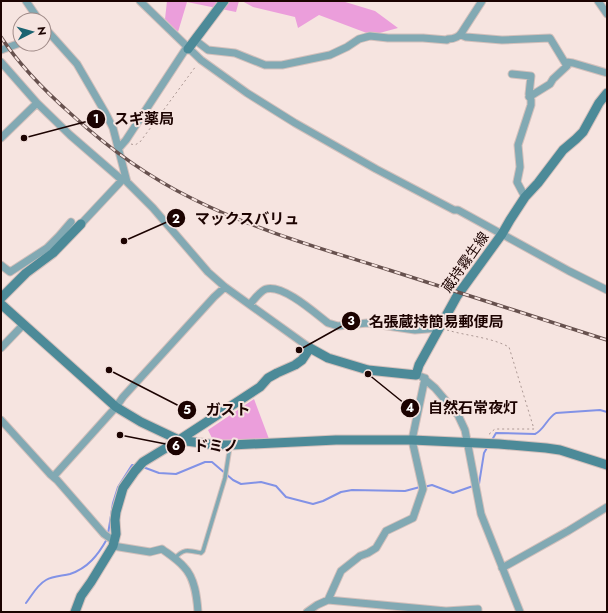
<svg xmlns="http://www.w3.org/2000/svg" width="608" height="613" viewBox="0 0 608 613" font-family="Jost,'Noto Sans JP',sans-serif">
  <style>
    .green { fill: #eb9edb }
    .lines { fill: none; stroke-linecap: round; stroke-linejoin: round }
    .stream { stroke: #8292e6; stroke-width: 2 }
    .lane-casing { stroke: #d3c0bc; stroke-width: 5.5 }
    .street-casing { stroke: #d3c0bc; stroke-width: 9 }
    .secondary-casing { stroke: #d3c0bc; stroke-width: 11 }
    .path { stroke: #ac9894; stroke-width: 1; stroke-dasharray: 2 3; stroke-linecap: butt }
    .lane { stroke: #82a9b3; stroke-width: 3.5 }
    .street { stroke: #82a9b3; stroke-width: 7 }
    .secondary { stroke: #4c8a98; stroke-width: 9 }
    .rail-casing { stroke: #67514e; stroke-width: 3.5 }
    .rail { stroke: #f6e4e0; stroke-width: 2; stroke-dasharray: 6; stroke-linecap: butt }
    .labels { text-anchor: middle; stroke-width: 4; stroke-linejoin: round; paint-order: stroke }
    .street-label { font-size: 14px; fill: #1c0301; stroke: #f6e4e0 }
    .leader { fill: none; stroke: #1c0301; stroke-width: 1.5 }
    .callout-dot { fill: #1c0301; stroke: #f6e4e0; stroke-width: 1.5 }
    .mark-label { font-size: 12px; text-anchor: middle; font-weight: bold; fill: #fff }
    .callout-label { font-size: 15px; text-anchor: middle; font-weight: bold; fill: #1c0301; stroke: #f6e4e0; stroke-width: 4; stroke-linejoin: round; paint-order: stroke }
  </style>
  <rect width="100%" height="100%" fill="#f6e4e0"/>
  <path class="green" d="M167,1H239L236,12L187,2L178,32L165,19Z
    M242,1H342L375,11L398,28L372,35L319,15L298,28L295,17L253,7Z
    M254,399L269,439L213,440L208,430Z"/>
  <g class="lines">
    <path class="stream" d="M492,440L496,433L535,434C544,430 547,418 556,413L600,410L607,412
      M143,467L159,473L176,474L205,462H212L233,480L241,484L261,482L276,486L286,497L313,504L323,501L341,492L352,490L405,491L420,487
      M477,485L479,484L484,453L488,446
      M424,487L432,485L453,493L473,486
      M108,534L113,503L118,487L132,465H137
      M26,603C32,595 37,585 46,580C53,576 62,576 70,574C88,568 98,555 107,539"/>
    <g class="lane-casing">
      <path id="lane" d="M174,559C184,548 188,550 201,553L203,551L225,478L230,446"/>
    </g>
    <g class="street-casing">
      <path id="street" d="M26,1L39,20
        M140,1L201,60L247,93L295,123L376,169L454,210H458L569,271L607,290
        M598,1L607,14
        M44,27L77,64L106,114L113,128L127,182L153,208L208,272L225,287L310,348
        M461,35L466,37L502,40L550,38L567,66L553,79L550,84L529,97
        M195,40L208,50L235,53L265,65H282L330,55L347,47L359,39L370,36L388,38H423L447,40L448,39C454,39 459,37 462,32L482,1
        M1,50L20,43
        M1,62L37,103
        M566,62L573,63L607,73
        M512,74L531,76L529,94L531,100V105L518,145L520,167L517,182L525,197
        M1,138L37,103L70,135L122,180
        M119,148L126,140L187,47
        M81,224L125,177
        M1,265L10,272L47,248L59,236L71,222
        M250,304C254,300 260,291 266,289C283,284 315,313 328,323L338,326L367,323L415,330L440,328
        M1,348L23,325
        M422,377L435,388L458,415L465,430L481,514L520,612
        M1,420L50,474L57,480L104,534L114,541
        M54,476L116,407L123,397L214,297L225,287
        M113,546L150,552L162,549C170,555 178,560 184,567C195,578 197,598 198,612
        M502,568L568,531L607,507
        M328,600L341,571L360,556L368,553L376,548L386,531L413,518L423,489L412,440L425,378
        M307,612L317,605L328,600L446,611L478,609V612"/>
    </g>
    <g class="secondary-casing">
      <path id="secondary" d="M188,49L224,1
        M1,298L26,273L53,253L81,224
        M1,304L116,407L141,422L179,440L215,445H231L336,440H412L499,444L546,448L560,450L607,465
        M75,612L81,596L91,582L113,546L116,534L115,520L116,512L123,488L135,471L143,462L179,440L260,387L268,378L277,373L295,365L302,360L310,348L328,358L368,370L416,375L419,365L457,296L502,234L510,220L525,197L538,183L563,150L576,139L583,132L599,103L607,93"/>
    </g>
    <path class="path" d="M131,144L135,145L140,142L196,66
      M447,330C467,336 490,337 509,347L534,429H495L490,433L489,436"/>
    <use href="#lane" class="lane"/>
    <use href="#street" class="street"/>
    <use href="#secondary" class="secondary"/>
    <g class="rail-casing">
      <path id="rail" d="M1,37C20,66 45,91 71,114C107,147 148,177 193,199C255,230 323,249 389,270C462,293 534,317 607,340"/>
    </g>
    <use href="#rail" class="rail"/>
  </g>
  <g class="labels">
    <g class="street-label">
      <text transform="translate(465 262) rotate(-55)" y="5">蔵持霧生線</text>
    </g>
  </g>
  <path class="leader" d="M24 138L96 119M124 241L176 218M299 350L351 321M368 374L410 408M109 370L187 410M120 435L176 446"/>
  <g class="callout-dot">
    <circle cx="24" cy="138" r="4"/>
    <circle cx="124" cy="241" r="4"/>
    <circle cx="299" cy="350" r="4"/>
    <circle cx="368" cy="374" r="4"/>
    <circle cx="109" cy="370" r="4"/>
    <circle cx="120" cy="435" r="4"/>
    <circle cx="96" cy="119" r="10"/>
    <circle cx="176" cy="218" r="10"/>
    <circle cx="351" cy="321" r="10"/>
    <circle cx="410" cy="408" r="10"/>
    <circle cx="187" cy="410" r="10"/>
    <circle cx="176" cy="446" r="10"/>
  </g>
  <g class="mark-label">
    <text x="96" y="123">1</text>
    <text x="176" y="223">2</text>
    <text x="351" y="325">3</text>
    <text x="410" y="412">4</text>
    <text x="187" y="414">5</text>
    <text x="176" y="450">6</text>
  </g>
  <g class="callout-label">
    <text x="144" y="124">スギ薬局</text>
    <text x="247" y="224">マックスバリュ</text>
    <text x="436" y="327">名張蔵持簡易郵便局</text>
    <text x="473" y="413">自然石常夜灯</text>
    <text x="228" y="415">ガスト</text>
    <text x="216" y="451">ドミノ</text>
  </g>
  <rect width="608" height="613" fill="none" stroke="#1c0301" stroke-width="4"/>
  <g transform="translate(32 32) rotate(84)"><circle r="19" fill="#f6e4e0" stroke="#9f8a87"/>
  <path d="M0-3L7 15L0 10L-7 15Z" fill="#1c6472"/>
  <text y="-6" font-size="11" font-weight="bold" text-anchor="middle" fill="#1c0301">N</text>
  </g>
</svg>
